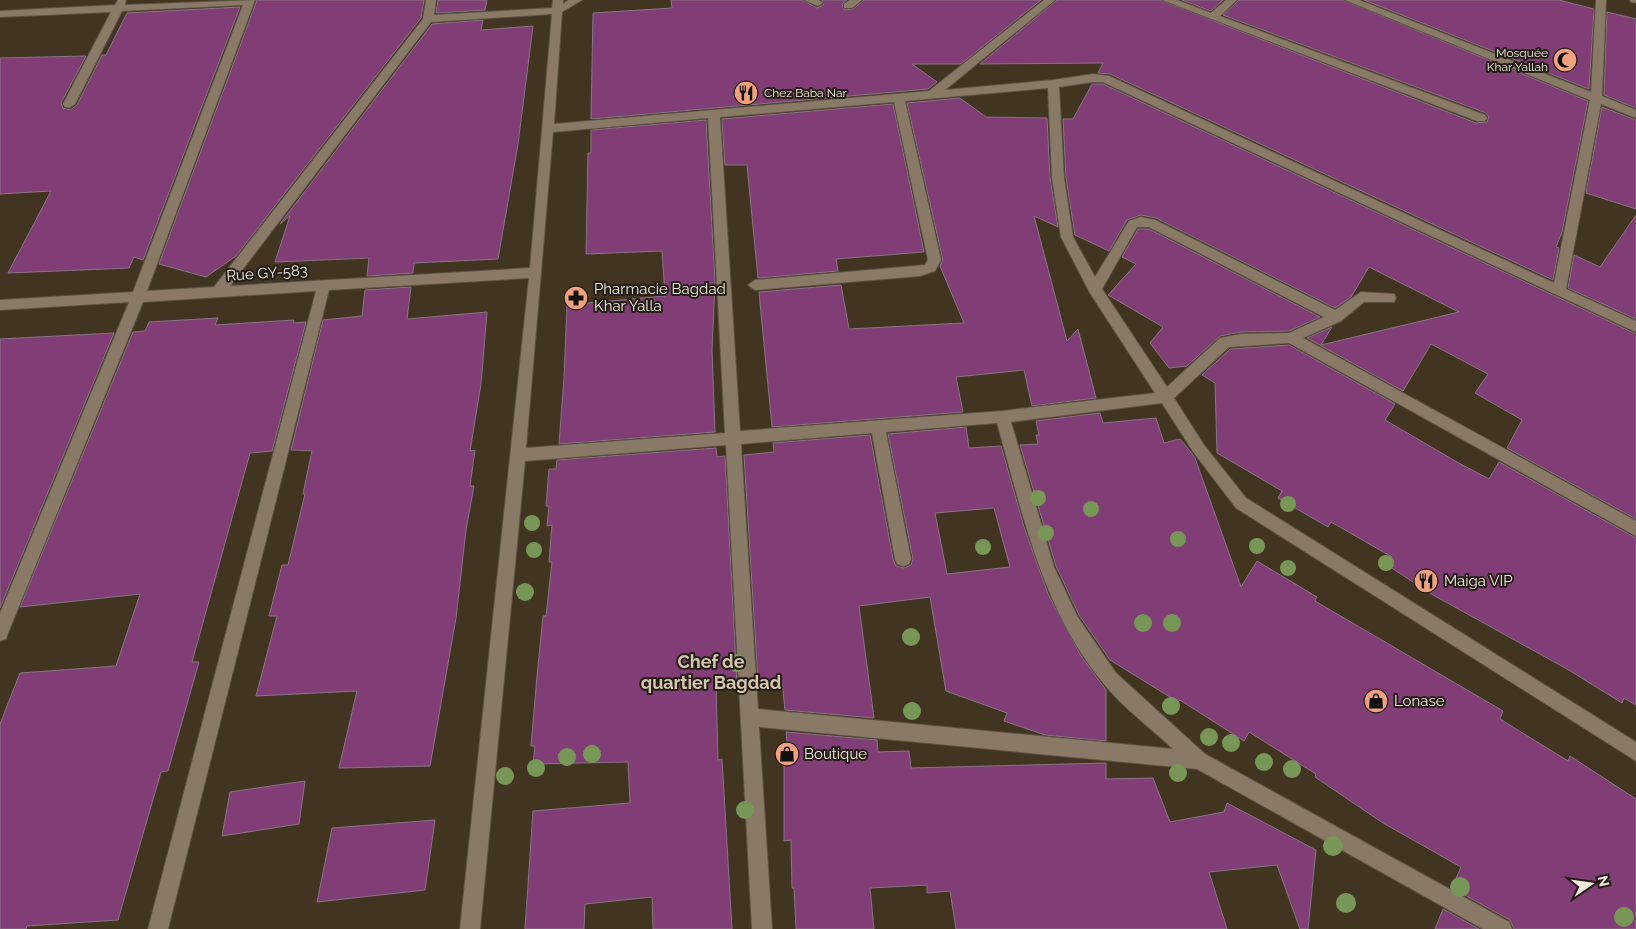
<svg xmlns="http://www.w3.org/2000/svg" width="1636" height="929" viewBox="0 0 1636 929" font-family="Raleway,sans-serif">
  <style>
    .building { fill: #813d76; stroke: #8a7585; fill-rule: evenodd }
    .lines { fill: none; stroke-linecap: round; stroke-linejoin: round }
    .street-casing { stroke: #5c5241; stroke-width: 2 }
    .street { fill: #887a66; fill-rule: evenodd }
    .tree { fill: #789757 }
    .labels { text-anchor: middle; stroke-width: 4; stroke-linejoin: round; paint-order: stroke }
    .far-poi-label { font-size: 12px; fill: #f2eade; stroke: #231d15; text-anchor: end }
    .street-label { font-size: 15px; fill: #f2eade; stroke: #231d15 }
    .poi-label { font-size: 15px; fill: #f2eade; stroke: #231d15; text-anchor: start }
    .quarter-label { font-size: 18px; font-weight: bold; fill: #d5c6af; stroke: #231d15 }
  </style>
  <rect width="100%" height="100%" fill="#413522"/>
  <path class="building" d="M257,0H424L421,18L236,256L206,277L159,264Z
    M438,0H487L485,10L436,13Z
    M671,0H802L817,8L824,5L822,0H847L842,4L844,10L853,9L864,0H1041L961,64H912L937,82L928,89L591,119L593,13L672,8Z
    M1057,0H1160L1476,123L1487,122L1489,117L1486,113L1223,15L1239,0H1343L1588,101L1562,232L1556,247L1559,248L1553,280L1110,74L1098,73L1103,63L980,64Z
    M1182,0H1223L1211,11Z
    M1364,0H1559L1594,9L1589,89Z
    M240,7L143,260L134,257L129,268L8,273L51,191L0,194V58L86,56L61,103L63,108L70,110L77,105L102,55H106L127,13Z
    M1607,12L1636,19V108L1604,95Z
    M483,20L481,30L533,26L518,144L498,259L414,263L413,273L367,276L369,258L275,262L290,216L280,224L432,24Z
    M1092,84H1103L1636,334V519L1507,448L1522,420L1475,393L1488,374L1431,344L1403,391L1307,338L1332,327L1321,345L1459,312L1369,267L1351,297L1335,308L1156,218L1141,215L1127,220L1109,251L1075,235L1066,178L1063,119H1073Z
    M960,98L986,117L1047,118L1050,178L1058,227L1034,216L1067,341L1078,329L1096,398L1032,406L1024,370L956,377L963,412L772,427L759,292L841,285L849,329L964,323L940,266L943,260L907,103Z
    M893,104L924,252L836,259L838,271L758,278L747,165H725L722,119Z
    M1602,107L1636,120V209L1586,193Z
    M706,120L715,282L712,350L715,432L559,444L564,378L567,305L665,296L662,251L586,254L588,153H591V130Z
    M1636,215V319L1568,288L1574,255L1600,267Z
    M1138,229H1149L1320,317L1289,331L1241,332L1220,336L1187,366L1169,368L1150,343L1163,327L1108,295L1136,264L1122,257Z
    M411,287L407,319L487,312L481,384L470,451L475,450L470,486H474L466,530L456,618L430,766L339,768L357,691L256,696L277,616H269L282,565H288L305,494H303L312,451L291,450L323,320L362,316L365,290Z
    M218,318L215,325L294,320L293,323L306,322L272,451L250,453L192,662H199L168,771L161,772L118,920L27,926L26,929H0V724L20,673L116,666L140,594L20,607L133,332L145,331L149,322Z
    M114,333L0,608V339Z
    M1289,345L1395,404L1385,420L1457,462L1489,479L1499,462L1636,538V705L1624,698L1622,703L1567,669L1433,595L1387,565L1392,557L1331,522L1328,527L1278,498L1282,491L1217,453L1215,383L1202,375L1230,349Z
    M1100,413L1103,423L1156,418L1164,443L1180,439L1190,451L1195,458L1241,587L1257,561L1317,597L1315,601L1503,711L1500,719L1568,761L1570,756L1636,799V929H1514L1510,920L1452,888L1461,867L1383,823L1315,777L1316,774L1249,732L1244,741L1180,700L1178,702L1110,660L1079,615L1056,566L1020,445L1038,444L1036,435H1039L1036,421Z
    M966,427L969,448L1001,446L1024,527L1048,594L1081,656L1106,690V741L1045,735L1004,721L1007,713L946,691L930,597L859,606L874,718L785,710L782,681L758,682L744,455L774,452L773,443L870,435L893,559L896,566L904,568L911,565L913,559L888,434ZM994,508L1010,567L947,574L935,513Z
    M716,448L717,457L725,456L737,684L716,685L718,760L722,759L732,929H653L652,897L585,904L584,929H525L533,811L630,803L628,762L533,764L535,746H531L537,676L543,616H546L552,562H549L552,525L547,526L549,506H546L549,469H556L557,460Z
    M786,732L877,740L878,752L909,751L911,768L1106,763V779L1153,778L1170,822L1224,812L1227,803L1316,850L1308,929H1300L1277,865L1209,872L1227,929H956L950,891L927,893V885L870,888L874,929H796L794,888H792L791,840L784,841V758H789Z
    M305,781L299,824L222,836L230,792Z
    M435,820L425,890L317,902L332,828Z
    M1443,909L1479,929H1435Z"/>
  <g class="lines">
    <g class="street-casing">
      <path id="street" d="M118,0H126L125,5L255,0L147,291L214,287L423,19L426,0H436L434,15L552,8L553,0H563V4L569,0H582L562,12L554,124L929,91L1044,0H1055L945,90L1053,80L1093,74L1109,76L1554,283L1590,100L1345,0H1359L1591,92L1596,0H1606L1602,96L1636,110V118L1601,104L1566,289L1636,321V332L1103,82H1093L1059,87L1064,178L1073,237L1095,277L1129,221L1141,217L1155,220L1335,310L1361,292L1394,294L1396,298L1394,302H1364L1341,321L1303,338L1636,521V536L1289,343L1229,347L1174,398L1204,445L1246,498L1636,742V761L1236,508L1194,453L1162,403L1011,422L1054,567L1077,616L1116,673L1205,754L1509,922L1512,929H1483L1197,769L759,727L772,929H752L726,445L525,461L480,929H460L529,278L329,290L168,929H148L316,291L143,302L8,633L6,639L0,641V613L129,302L0,310V300L133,292L243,5L122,11L75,104L69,108L65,107L63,104L111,12L0,17V11L115,5ZM552,14L530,268L230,286L431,22ZM1048,88L1052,178L1061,237L1090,293L1155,393L1002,411L740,431L720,117L894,102L928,260L925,265L755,280L748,285L755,290L920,276L935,271L941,260L905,101ZM708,118L725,433L526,448L553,132ZM1137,227H1149L1324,317L1289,333L1241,334L1220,338L1167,387L1102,289ZM997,423C1023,514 1042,610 1104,684C1122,707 1151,728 1173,749L758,709L741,444L872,433L895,559L897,564L903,566L909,564L911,559L886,432Z
        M804,0H819L823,3L818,6Z
        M850,0H862L852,8H844V4Z
        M1162,0H1177L1211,13L1226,0H1237L1220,16L1485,115L1487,118L1485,121H1477Z
        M1630,0H1636V3L1631,2Z"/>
    </g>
    <use href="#street" class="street"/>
  </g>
  <g class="tree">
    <circle cx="1038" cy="498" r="8"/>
    <circle cx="1288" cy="504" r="8"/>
    <circle cx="1091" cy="509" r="8"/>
    <circle cx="532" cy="523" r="8"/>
    <circle cx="1046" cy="533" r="8"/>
    <circle cx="1178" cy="539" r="8"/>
    <circle cx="1257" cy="546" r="8"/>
    <circle cx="983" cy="547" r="8"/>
    <circle cx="534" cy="550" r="8"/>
    <circle cx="1386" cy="563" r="8"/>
    <circle cx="1288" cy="568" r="8"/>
    <circle cx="525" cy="592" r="9"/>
    <circle cx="1143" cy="623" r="9"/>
    <circle cx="1172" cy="623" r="9"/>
    <circle cx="911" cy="637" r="9"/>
    <circle cx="737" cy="663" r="9"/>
    <circle cx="1171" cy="706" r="9"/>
    <circle cx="912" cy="711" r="9"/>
    <circle cx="1209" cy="737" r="9"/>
    <circle cx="1231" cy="743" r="9"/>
    <circle cx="592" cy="754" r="9"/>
    <circle cx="567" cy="757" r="9"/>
    <circle cx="1264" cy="762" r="9"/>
    <circle cx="536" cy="768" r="9"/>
    <circle cx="1292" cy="769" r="9"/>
    <circle cx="1178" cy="773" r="9"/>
    <circle cx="505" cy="776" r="9"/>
    <circle cx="745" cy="810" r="9"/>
    <circle cx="1333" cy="846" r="10"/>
    <circle cx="1460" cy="887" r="10"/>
    <circle cx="1346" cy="903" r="10"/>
    <circle cx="1624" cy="917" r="10"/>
  </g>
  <defs>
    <g id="mosque-disc" transform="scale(1.25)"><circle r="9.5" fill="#f1a17d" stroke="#231d15"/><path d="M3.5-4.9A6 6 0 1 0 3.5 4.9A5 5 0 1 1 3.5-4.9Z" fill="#111"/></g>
    <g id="restaurant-disc" transform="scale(1.25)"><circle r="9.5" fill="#f1a17d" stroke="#231d15"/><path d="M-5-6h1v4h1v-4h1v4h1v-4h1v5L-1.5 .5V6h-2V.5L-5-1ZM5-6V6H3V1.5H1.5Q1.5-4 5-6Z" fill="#111"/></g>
    <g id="pharmacy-disc" transform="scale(1.25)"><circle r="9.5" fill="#f1a17d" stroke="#231d15"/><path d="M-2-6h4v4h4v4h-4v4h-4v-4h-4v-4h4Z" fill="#111"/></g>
    <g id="shop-disc" transform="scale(1.25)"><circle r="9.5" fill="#f1a17d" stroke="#231d15"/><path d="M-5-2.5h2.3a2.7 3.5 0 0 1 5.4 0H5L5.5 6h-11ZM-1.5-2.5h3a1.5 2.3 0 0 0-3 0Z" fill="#111"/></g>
  </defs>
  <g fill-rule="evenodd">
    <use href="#mosque-disc" x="1565" y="60"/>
    <use href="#restaurant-disc" x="746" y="93"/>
    <use href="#pharmacy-disc" x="576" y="298"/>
    <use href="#restaurant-disc" x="1426" y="581"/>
    <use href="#shop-disc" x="1376" y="701"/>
    <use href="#shop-disc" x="787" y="754"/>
  </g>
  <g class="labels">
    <g class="far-poi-label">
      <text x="1548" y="57">Mosquée<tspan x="1548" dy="14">Khar Yallah</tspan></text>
      <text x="764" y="97" text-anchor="start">Chez Baba Nar</text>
    </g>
    <g class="street-label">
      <text transform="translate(267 273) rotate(-4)" y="5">Rue GY-583</text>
    </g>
    <g class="poi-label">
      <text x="594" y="294">Pharmacie Bagdad<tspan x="594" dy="17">Khar Yalla</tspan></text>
      <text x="1444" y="586">Maiga VIP</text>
      <text x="1394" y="706">Lonase</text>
      <text x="804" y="759">Boutique</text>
    </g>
    <g class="quarter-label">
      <text x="711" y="668">Chef de<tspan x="711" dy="21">quartier Bagdad</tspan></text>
    </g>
  </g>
  <g transform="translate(1591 884) rotate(77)" stroke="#231d15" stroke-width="4" paint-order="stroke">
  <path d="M0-4L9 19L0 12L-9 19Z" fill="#f2eade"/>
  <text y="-8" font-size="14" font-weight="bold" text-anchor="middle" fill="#f2eade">N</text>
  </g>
</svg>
